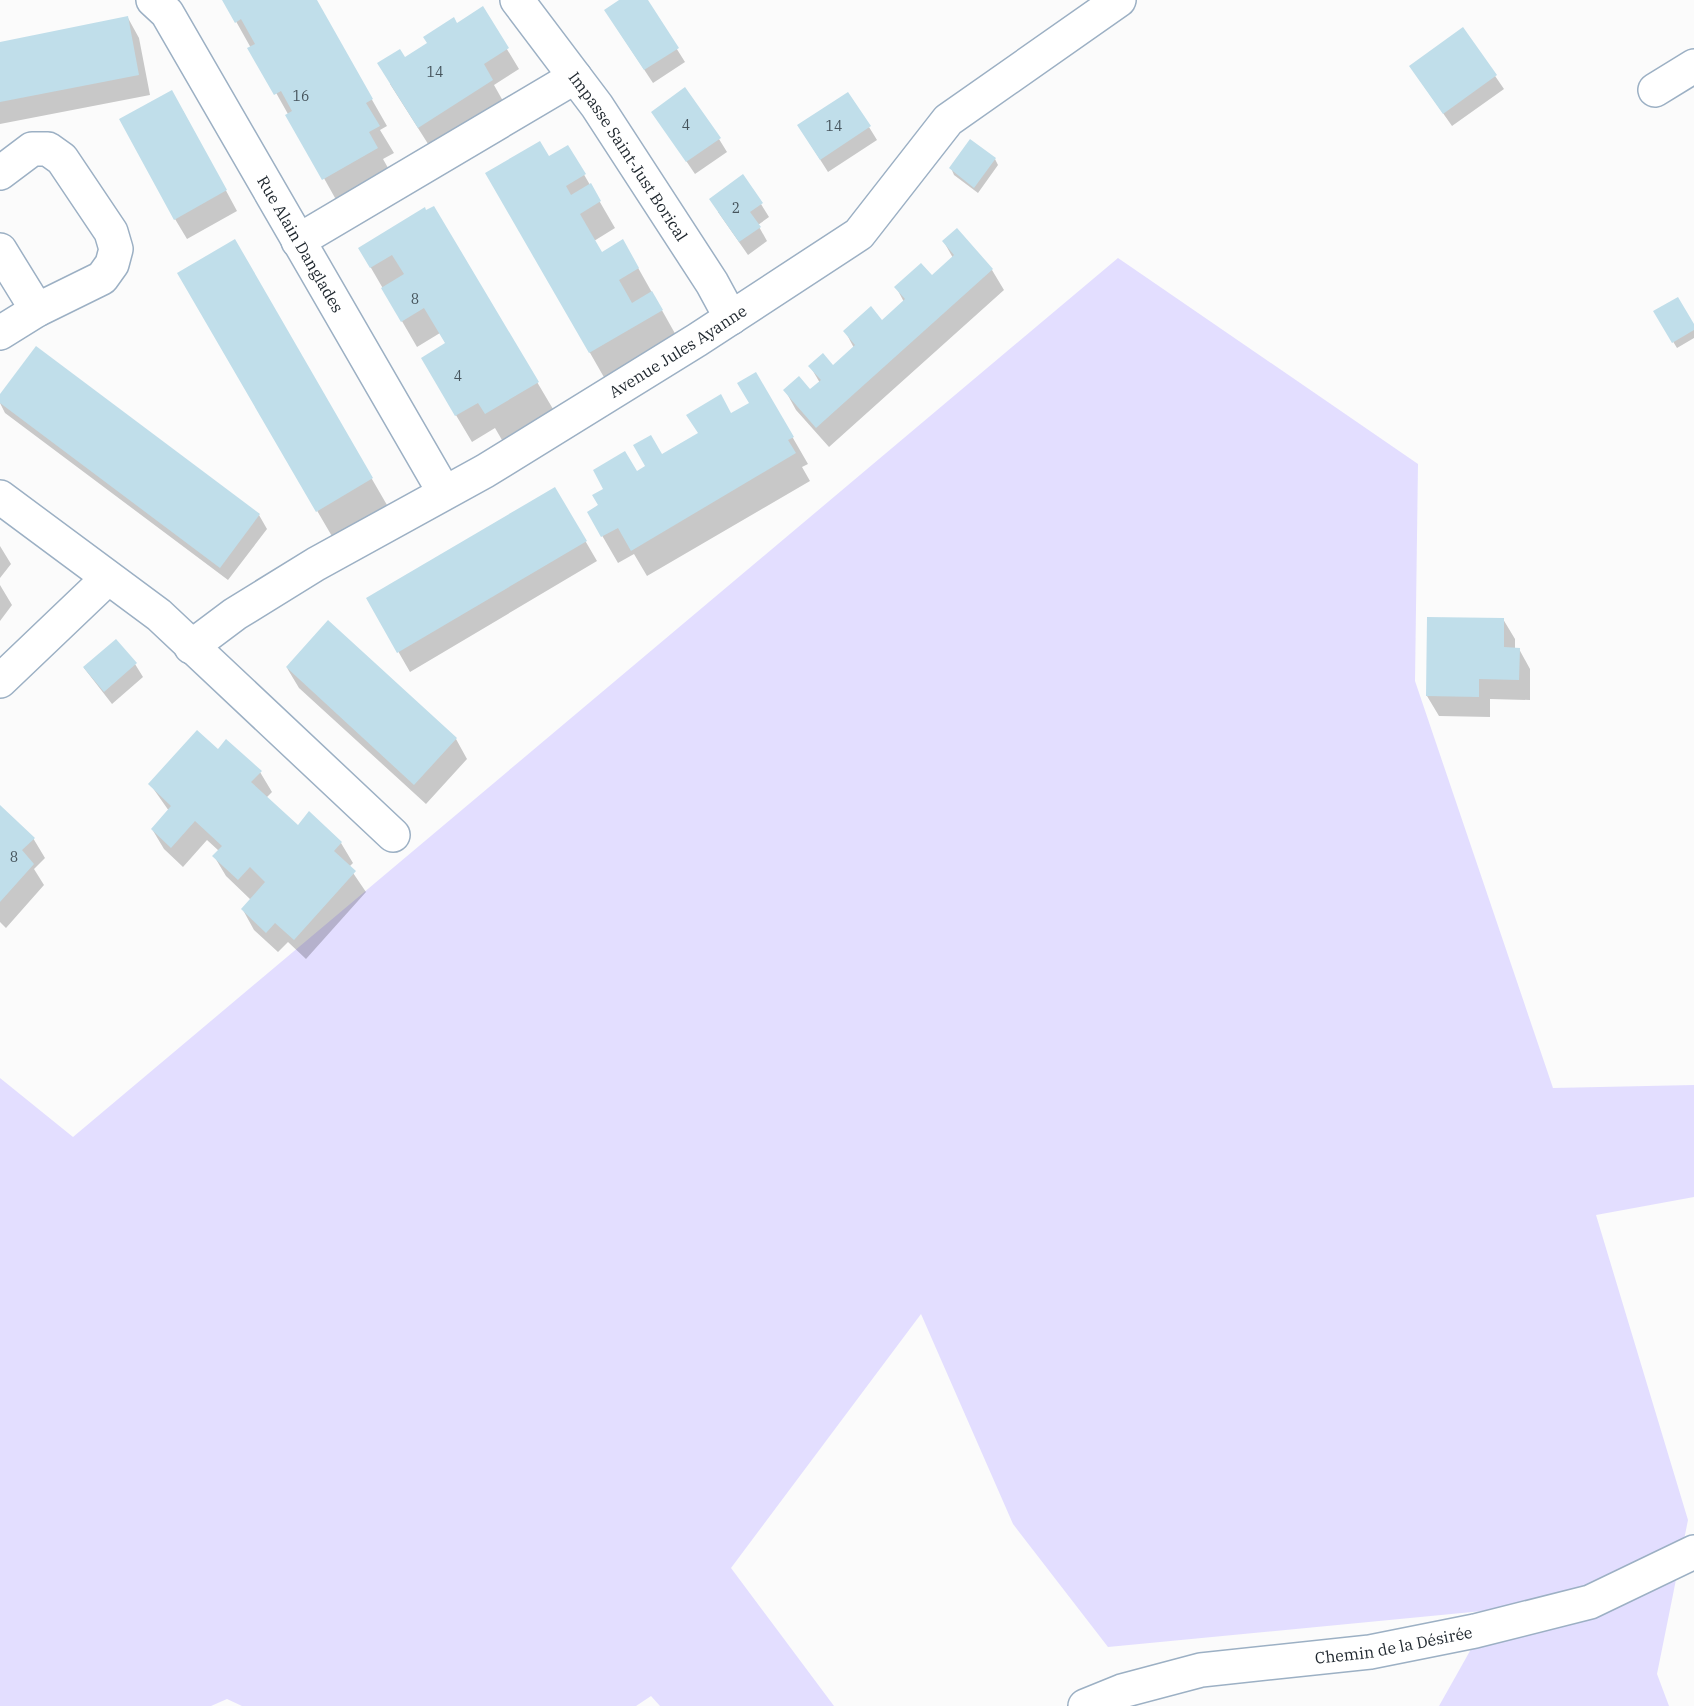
<svg xmlns="http://www.w3.org/2000/svg" width="1694" height="1706" viewBox="0 0 1694 1706" font-family="'IBM Plex Serif',serif">
  <style>
    .green { fill: #e3deff }
    .shadow { fill: #0003 }
    .building { fill: #c0deea }
    .lines { fill: none; stroke-linecap: round; stroke-linejoin: round }
    .minor-casing { stroke: #9cb0c4; stroke-width: 36 }
    .minor { stroke: #fff; stroke-width: 33 }
    .labels { text-anchor: middle; stroke-width: 6; stroke-linejoin: round; paint-order: stroke }
    .number-label { font-size: 14px; fill: #46545c }
    .street-label { font-size: 16px; fill: #1e262d; stroke: #fff }
  </style>
  <rect width="100%" height="100%" fill="#fbfbfb"/>
  <path class="green" d="M1118,258L1418,464L1415,681L1553,1088L1694,1085V1197L1596,1215L1688,1520L1657,1674L1669,1706H1439L1493,1610L1108,1647L1013,1524L921,1314L731,1568L834,1706H660L651,1696L636,1706H242L227,1699L211,1706H0V1078L73,1137Z"/>
  <path class="shadow" d="M224,0H315L387,126L380,130L394,153L383,159L392,175L339,205Z
    M622,0H646L685,62L653,83L614,24Z
    M482,8L519,69L494,85L503,101L430,147L390,84L404,59Z
    M128,18L139,38L150,95L0,124V43Z
    M1463,29L1504,89L1452,126L1419,79Z
    M183,111L237,211L187,239L175,219Z
    M653,112L719,139L727,152L695,174Z
    M869,127L877,140L828,172L807,139Z
    M568,147L615,228L594,241L601,254L623,241L677,337L605,379L487,173L548,158Z
    M995,159L998,165L978,193L954,175L951,168Z
    M761,204L769,217L758,225L767,241L748,255L718,212Z
    M434,208L553,409L502,440L495,428L472,442L438,385L446,344L440,333L417,347L360,249Z
    M957,230L992,270L1004,290L829,447L796,410L785,390L810,392L820,383L810,366L833,367L854,348L845,331L882,322L904,302L896,287L932,277L953,258L944,242Z
    M234,241L387,505L333,538L179,274Z
    M1655,312L1694,326V338L1677,348Z
    M36,348L259,515L267,529L228,580L5,413L0,403V397Z
    M756,374L808,464L802,467L810,481L647,576L634,554L618,563L589,513L636,473L750,404Z
    M555,489L597,561L410,672L368,599Z
    M0,546L11,564L0,578Z
    M0,585L12,605L0,621Z
    M1503,619L1515,639V649H1519L1530,669V700L1490,699V717L1439,716L1427,696Z
    M135,664L143,677L112,704L84,668Z
    M287,668L456,739L467,759L426,804L299,688Z
    M218,751L260,772L272,792L266,798L298,827L341,843L353,863L349,867L366,892L306,959L288,942L278,952L254,930L243,910L251,900L226,876L214,856L219,851L207,840L183,867L164,849L152,829L169,811L150,784Z
    M0,807L33,838L45,858L34,869L44,885L6,928L0,922Z"/>
  <path class="building" d="M222,0H317L373,99L366,103L380,126L369,132L378,148L322,180L285,115L292,111L281,91L274,95L247,48L255,44L241,19L235,23Z
    M619,0H648L679,48L644,70L604,10Z
    M483,6L509,48L484,64L493,80L418,128L377,63L400,49L405,57L427,43L423,37L454,17L457,23Z
    M128,16L139,75L0,102V42Z
    M1463,27L1497,75L1443,114L1409,66Z
    M685,87L721,138L686,162L651,112Z
    M172,90L227,190L174,220L119,119Z
    M848,92L871,126L820,160L797,125Z
    M970,139L996,158L974,188L949,168Z
    M540,141L549,156L568,145L586,174L566,186L571,195L591,183L601,201L580,214L602,252L623,239L639,268L619,280L632,303L652,291L663,310L589,353L485,173Z
    M743,174L763,203L750,212L761,227L739,242L709,199Z
    M434,206L539,382L485,414L478,403L455,416L421,358L445,343L424,308L401,322L381,288L404,274L392,255L370,268L358,248L425,207L426,210Z
    M957,228L993,269L816,428L783,390L799,376L810,389L821,380L808,366L823,353L833,365L855,345L843,331L871,306L882,320L905,299L894,287L921,263L932,275L954,255L942,241Z
    M235,239L373,478L316,512L177,273Z
    M1678,297L1694,324V330L1672,343L1653,311Z
    M36,346L260,514L220,568L0,403V394Z
    M756,372L794,437L788,440L796,453L631,551L618,528L601,537L587,512L598,505L592,495L603,489L593,470L625,451L637,471L645,466L633,445L651,435L662,454L698,433L686,415L721,394L731,413L749,403L737,383Z
    M555,487L587,541L397,653L366,598Z
    M1427,617L1504,618V647L1520,648L1519,680L1479,679V697L1426,696Z
    M328,620L457,738L414,785L286,667Z
    M116,639L137,663L104,692L83,667Z
    M197,730L218,749L226,739L262,771L251,782L298,825L309,811L342,842L334,851L356,871L294,940L275,923L266,933L241,909L265,882L250,867L238,880L212,856L222,846L195,821L171,848L151,829L171,806L148,784Z
    M0,805L35,838L22,850L34,864L0,902Z"/>
  <g class="lines">
    <g class="minor-casing">
      <g id="minor">
        <path id="s1" d="M153,0L167,13L444,492"/>
        <path id="s2" d="M517,0L597,106L712,283L731,318"/>
        <path d="M1655,90L1694,66"/>
        <path d="M0,173L32,149H48L62,159L111,232L116,249L112,264L102,278L37,310L0,333"/>
        <path d="M298,241L575,77"/>
        <path d="M0,250L37,310"/>
        <path d="M0,497L159,615L393,835"/>
        <path id="s3" d="M191,647L235,614L316,564L485,471L697,340L859,234L948,120L1119,0"/>
        <path d="M0,681L108,578"/>
        <path id="s4" d="M1085,1706L1122,1691L1201,1670L1370,1652L1475,1631L1590,1602L1694,1552"/>
      </g>
    </g>
    <use href="#minor" class="minor"/>
  </g>
  <g class="labels">
    <g class="number-label">
      <text x="435" y="77">14</text>
      <text x="301" y="101">16</text>
      <text x="686" y="130">4</text>
      <text x="834" y="131">14</text>
      <text x="736" y="213">2</text>
      <text x="415" y="304">8</text>
      <text x="458" y="381">4</text>
      <text x="14" y="862">8</text>
    </g>
    <g class="street-label">
      <text dy="6" stroke="none"><textPath href="#s2" startOffset="192">Impasse Saint-Just Borical</textPath></text>
      <text dy="6" stroke="none"><textPath href="#s1" startOffset="286">Rue Alain Danglades</textPath></text>
      <text dy="6" stroke="none"><textPath href="#s3" startOffset="570">Avenue Jules Ayanne</textPath></text>
      <text dy="6" stroke="none"><textPath href="#s4" startOffset="316">Chemin de la Désirée</textPath></text>
    </g>
  </g>
</svg>
